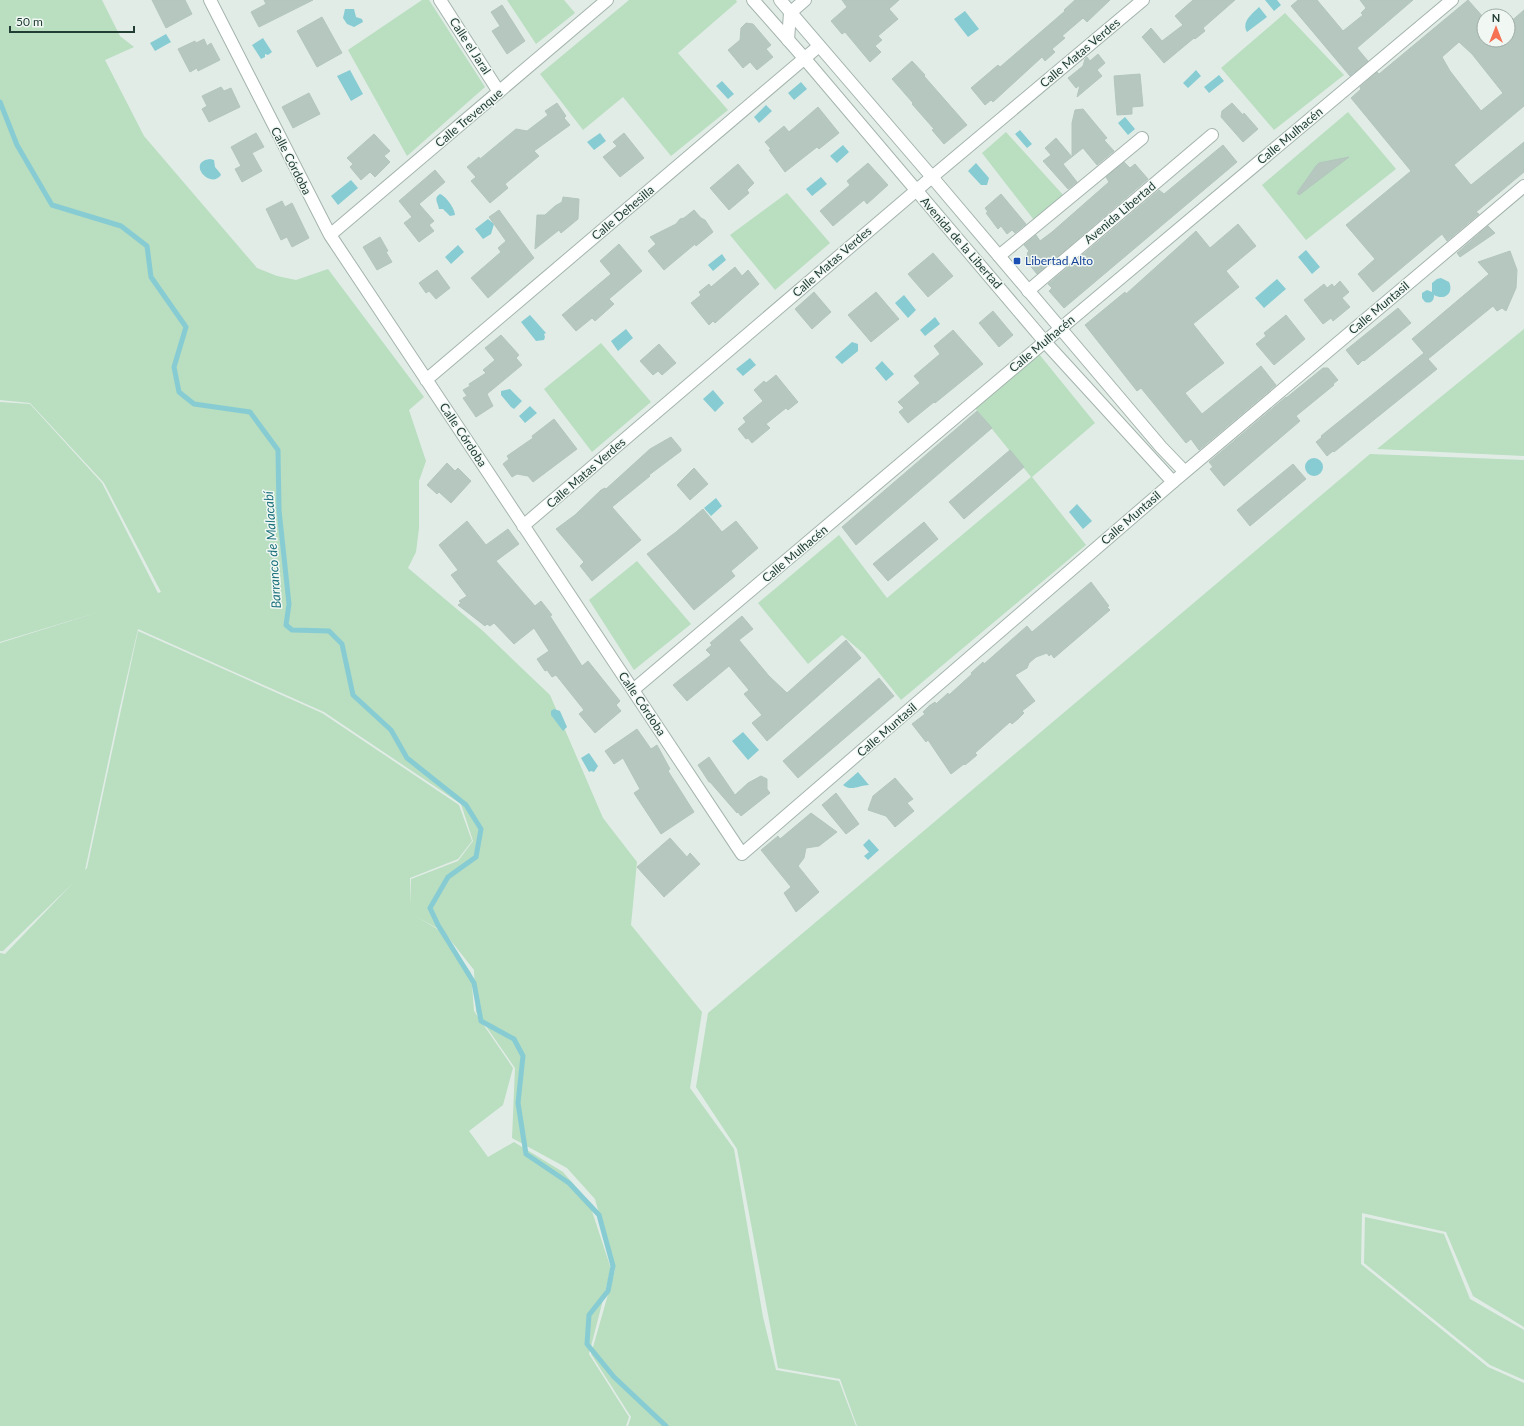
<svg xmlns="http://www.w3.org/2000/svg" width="1524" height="1426" viewBox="0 0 1524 1426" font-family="Lato,sans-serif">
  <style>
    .green { fill: #b9dec0; fill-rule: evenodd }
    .water { fill: #87ccd3 }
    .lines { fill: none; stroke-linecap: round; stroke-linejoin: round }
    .stream { stroke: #87ccd3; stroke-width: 5 }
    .building { fill: #b6c7bf; stroke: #b3c6bd; fill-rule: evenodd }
    .minor-casing { stroke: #a4b4ad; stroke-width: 14 }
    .tertiary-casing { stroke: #a4b4ad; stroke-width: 14 }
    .minor { stroke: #fff; stroke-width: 12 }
    .tertiary { stroke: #fff; stroke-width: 12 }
    .transit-dot { fill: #1a4fb4; stroke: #f1f8f4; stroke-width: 1.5 }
    .labels { text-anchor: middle; stroke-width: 3; stroke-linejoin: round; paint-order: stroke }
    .street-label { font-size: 12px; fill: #213d34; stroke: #f1f8f4 }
    .transit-label { font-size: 12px; fill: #164399; stroke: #f1f8f4; text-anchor: start }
    .water-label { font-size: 13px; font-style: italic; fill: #19707b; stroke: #f1f8f4 }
  </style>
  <rect width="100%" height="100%" fill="#e1ece6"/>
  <path class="green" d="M0,0H102L120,36L134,47L105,60L144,136L257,268L277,276L296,280L328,269L424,397L409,410L426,461L419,481V528L416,552L408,568L483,631L550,695L603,818L637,862L631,925L702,1012L690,1088L734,1149L763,1317L776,1370L839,1381L856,1426H628L631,1417L591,1354L615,1270L595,1199L567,1168L512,1138L515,1068L476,1012L474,970L444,932L415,916L444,933L471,973L474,1011L513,1068L503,1105L469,1131L488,1157L514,1142L563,1172L589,1202L611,1269L589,1354L629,1417L626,1426H0V953L5,954L73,883L3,951H0V643L102,611L0,642V402L30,404L102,483L158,593L161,592L104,483L30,403L0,400ZM138,629L324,712L461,804L473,841L458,861L411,879V906L410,878L458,859L472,841L459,805L322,713L138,631L87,868L85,870L119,711Z
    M422,0H429L485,87L407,156L348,50Z
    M507,0H564L575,13L536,44Z
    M629,0H736L737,2L678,53L728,110L671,156L623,97L583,130L540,74Z
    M1285,13L1344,75L1274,130L1221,68Z
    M1348,112L1396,169L1306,240L1262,185Z
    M1006,132L1064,196L1034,220L982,153Z
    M787,193L830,243L775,290L730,235Z
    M1524,329V456L1377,449Z
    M601,343L651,402L592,452L544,389Z
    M1039,354L1095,423L1032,477L1086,545L901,700L864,654L842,635L808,664L758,603L839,535L887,598L1031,477L975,408Z
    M1370,454L1524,460V1327L1473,1296L1446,1232L1362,1213L1361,1264L1488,1367L1524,1383V1426H857L840,1379L778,1368L737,1149L696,1087L708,1013Z
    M637,561L691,624L634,670L589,600Z
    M1365,1217L1444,1234L1470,1299L1524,1330V1380L1490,1365L1364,1263Z"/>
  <path class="water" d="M1265,0H1277L1281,5L1274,11Z
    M1259,7L1267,17L1247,32C1241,22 1252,14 1259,7Z
    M345,9H354L356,17L362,19L363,22L354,27L347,24L343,18Z
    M965,11L979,29L968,37L954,19Z
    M166,34L171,42L155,51L150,43Z
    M263,38L272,52L268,55L265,54V57L261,59L252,45Z
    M350,70L363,94L351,101L337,76Z
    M1196,70L1201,76L1188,88L1183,83Z
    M1219,75L1224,81L1209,93L1204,87Z
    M722,81L734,94L728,99L716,86Z
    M801,82L807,89L794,100L788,93Z
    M766,105L772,111L759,123L754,117Z
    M1125,117L1135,129L1128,135L1118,123Z
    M1020,130L1032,144L1027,148L1015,134Z
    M600,133L606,141L594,150L587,142Z
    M843,145L849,152L837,163L830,156Z
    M210,159L214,160L215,167L220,173L221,175C210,190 186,162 210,159Z
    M976,163L989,178L987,185H981L968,171Z
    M821,177L827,184L812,196L806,189Z
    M351,180L358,188L338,205L331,196Z
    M440,194C446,196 455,209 455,215L450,216L443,209H439C438,203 433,198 440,194Z
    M488,219L494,224L491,234L483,239L475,229Z
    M458,245L464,252L451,264L445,257Z
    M1306,250L1320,267L1312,274L1298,257Z
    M722,254L726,260L713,271L708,265Z
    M1441,278L1449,282C1454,293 1445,301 1434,295C1434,301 1431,304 1425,302L1422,298V293L1427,290L1432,292V283L1437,279Z
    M1277,279L1286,289L1264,308L1255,298Z
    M904,295L916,310L908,318L895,303Z
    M530,315L546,333L544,334L545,337L544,340L536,341L521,322Z
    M935,317L940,324L925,336L920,330Z
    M626,329L633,338L618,351L611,341Z
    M852,342L858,344V351L842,364L835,357Z
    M750,358L756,365L743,376L736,369Z
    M882,361L894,374L886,381L875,368Z
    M510,389L522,401L514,409L511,407L501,395V391Z
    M713,390L724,403L715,412L703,399Z
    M530,406L537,413L525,423L519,416Z
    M1305 467a9 9 0 1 1 18 0a9 9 0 1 1-18 0Z
    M716,498L722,506L711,516L704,508Z
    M1077,504L1092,521L1083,529L1069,512Z
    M554,709L560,711L567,727L563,731L551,715V711Z
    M743,732L759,750L748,760L732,741Z
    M589,753L598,766L594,772L591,771L589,772L581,758Z
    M858,772L869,785C859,785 852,792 843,785Z
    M869,839L879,850L868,860L864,856L869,852L863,845Z"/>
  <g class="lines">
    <path class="stream" d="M0,102L17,145L52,205L121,226L147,246L151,277L186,327L174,367L179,392L194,404L250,412L278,450L279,510L289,604L286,625L292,630L329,631L342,644L353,695L391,730L407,758L466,805L481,829L476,857L448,877L430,908L438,925L474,983L481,1021L514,1039L523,1056L518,1103L526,1154L569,1183L599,1215L613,1266L608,1291L589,1315L587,1344L614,1377L666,1426"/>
  </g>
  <path class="building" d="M152,0H185L192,14L166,28Z
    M264,0H313L259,27L251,12L266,4Z
    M842,0H899L889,9L898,19L878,36L882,40L875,46L881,52L870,62L845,32L842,34L831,21L847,7Z
    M1075,0H1110L1087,22L1083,18L1062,36L1065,38L1052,49L1055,52L1045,61L1042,57L993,102L991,100L985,105L971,88L998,65L1000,67L1065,11L1064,10Z
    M1193,0H1235L1203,28L1205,31L1195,39L1194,38L1164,63L1142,37L1151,28L1162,41L1183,25L1175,16Z
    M1298,0H1317L1343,31L1363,15L1361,13L1366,8L1360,0H1413L1357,48L1368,61L1350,76L1291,6Z
    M1468,0L1484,18V44L1489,40H1508V24L1524,10V106L1454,165L1471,185L1524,142V172L1476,212L1479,214L1447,241L1442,234L1373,292L1358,274L1375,259L1346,225L1411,171L1351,98L1361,89L1360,87L1377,72L1379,74ZM1459,42L1472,54L1503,93L1481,111L1450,71L1442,57Z
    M502,5L525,41L507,54L492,31L500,26L491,12Z
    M322,17L342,53L317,67L297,31Z
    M746,23L753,24L771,45L766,49L773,57L757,70L750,62L743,68L728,50L740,40L741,28Z
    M204,39L207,46L211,43L220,60L198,71L197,68L190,72L178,49L195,41L196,43Z
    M1098,54L1105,63L1097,70L1102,76L1077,97L1080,85L1076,88L1068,78L1083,66L1085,59L1087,57L1090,61Z
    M912,61L925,75L924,76L967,125L944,144L932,130L934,129L912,104L913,103L892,79Z
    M1140,74L1143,106L1132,107V114L1117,115L1114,76Z
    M221,87L224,91L231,88L240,107L209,122L202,109L207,106L202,96Z
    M309,93L320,114L293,128L282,107Z
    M557,103L566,116L564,118L570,125L534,151L539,156L505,184L508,188L490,203L471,181L476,177L467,167L479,157L480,159L516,129L527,131L548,115L545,111Z
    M1232,103L1243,115L1244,113L1258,129L1243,142L1221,117L1222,111Z
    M818,107L839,133L819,149L817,147L785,172L769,150L771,149L765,142L784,126L789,132Z
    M1083,109L1107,138L1104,140L1114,151L1097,165L1083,148L1063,164L1077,182L1068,189L1043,161L1051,155L1045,148L1056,138L1072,157V123L1075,110Z
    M256,133L264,147L252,153L262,171L242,182L235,169L241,166L231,147Z
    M624,133L644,158L620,177L603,157L617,146L613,142Z
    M374,134L390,151L384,156L390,162L375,177L370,172L361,180L350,167L353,164L347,158Z
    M1223,145L1237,162L1064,308L1049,291L1052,288L1048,284L1159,190L1164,194Z
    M1349,157L1299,195L1297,193L1316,166L1319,163Z
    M1124,162L1130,168L1135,164L1148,179L1037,274L1024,258L1028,254L1027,253L1029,251L1024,245L1036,235L1040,241L1052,232L1109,182L1106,177Z
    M868,163L888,185L867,204L864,200L833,226L820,211L850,185L847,181Z
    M738,164L754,183L747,190L749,193L729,210L710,188Z
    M435,170L445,182L419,204L434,221L429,225L434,231L419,242L404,223L412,217L399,201Z
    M1001,194L1026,224L1015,233L1012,230L1007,234L1001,226L998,229L986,213L988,212L985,208Z
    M563,197L579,199L578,219L561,233L559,230L535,249L537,215H545L555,206L562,202Z
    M282,201L285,207L292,203L309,238L292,247L287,237L281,240L266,209Z
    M499,210L534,258L488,298L471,278L501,252L498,248L506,241L489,217Z
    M694,210L701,218L705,220L713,232L696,246L695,244L664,270L648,251L656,244L650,237L676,224L680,219L684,218Z
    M1238,224L1256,246L1226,271L1239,287L1193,324L1224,363L1185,393L1202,414L1261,366L1276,385L1199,450L1191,439L1186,443L1141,388L1137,391L1085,325L1125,292L1126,294L1196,231L1210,248Z
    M1488,226L1495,233L1460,257L1457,253Z
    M380,237L388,251L386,252L392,262L377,270L363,247Z
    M619,244L642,271L609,299L614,304L595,321L592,318L576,331L562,315L611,274L600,261Z
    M1510,251L1517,270L1516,288L1506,311L1502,308L1497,311L1493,306L1428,359L1437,369L1334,452L1333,451L1327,456L1316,442L1322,437L1321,436L1424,353L1412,339L1489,274L1478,262Z
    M933,253L953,276L928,297L908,274Z
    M735,267L742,276L748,270L759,284L715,323L713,321L709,325L691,303L701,295L699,292L709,284L711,287Z
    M437,270L450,288L436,299L429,291L426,293L419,283Z
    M1340,281L1349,292L1342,298L1350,307L1333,321L1331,318L1323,324L1304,300L1324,284L1327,288L1332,284L1334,287Z
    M814,292L831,312L812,329L795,309Z
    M876,292L899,319L871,342L848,315Z
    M1398,308L1411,323L1364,361L1363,360L1358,365L1346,350Z
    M993,311L1013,335L999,347L979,323Z
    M1286,315L1305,339L1274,365L1256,344L1266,336L1264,333Z
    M953,330L983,364L935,403L934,402L908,423L899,412L904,408L898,402L920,383L914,376L940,354L934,346Z
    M501,335L519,355L516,358L522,365L487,394L493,406L476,417L463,398L467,396L463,390L470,386L469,384L486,373L483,370L495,360L485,348Z
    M659,344L676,363L662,375L658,371L653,375L640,361Z
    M1323,368H1328L1338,380L1333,384L1334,385L1296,416L1300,421L1224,486L1210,469L1213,467L1209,462L1286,397V398Z
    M776,375L798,402L788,410L786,408L766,424L770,428L752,443L748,438L746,439L738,429L746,422L743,418L763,401L754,390L764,381L766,383Z
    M977,411L992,428L856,545L842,527Z
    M554,419L577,449L533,482L528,476L517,474L512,477L503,464L509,459L507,456L533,438L532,436Z
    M671,437L681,449V451L649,475L650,476L612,507L641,540L592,581L580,566L584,562L556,529L575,515L601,490L605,488L606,489L650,449Z
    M1010,450L1024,467L964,519L949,502Z
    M447,463L455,471L458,468L471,481L451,503L439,492L437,494L427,485Z
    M1293,464L1306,479L1250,526L1237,510Z
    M694,468L708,484L690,500L677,485Z
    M703,509L722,532L736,521L758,548L731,571L735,576L694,610L647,554L676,532Z
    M467,521L486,545L508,529L519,544L496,561L535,606L541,601L552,615L550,616L582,666L588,661L620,701L616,705L621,711L595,733L579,714L584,710L556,675L552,677L547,670L545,671L537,659L549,651L534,628L514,644L494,623L490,626L487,624L485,626L458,605L461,603L459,601L467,596L451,575L458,570L439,545Z
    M924,522L938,539L888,581L873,564Z
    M1091,582L1109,606L1107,607L1110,610L1054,658L1051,654L1049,656L1047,653L1036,657L1029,663L1027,668L1015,675L1035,701L1022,711L1024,713L1018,719L1012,724L1010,722L975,753L977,755L970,761L965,765L964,764L951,774L928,740L926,742L912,724L925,714L923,712L929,706L935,702L936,704L948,693L949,695L972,674L971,673L983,662L984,664L1027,626L1032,632Z
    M742,616L753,629L739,640L769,676L787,693L846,640L861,658L767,741L752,723L762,715L744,694L749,690L729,666L687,701L673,685L711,655L706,650L712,645L710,643Z
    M879,678L894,696L798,778L783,761Z
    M637,729L651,749L657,745L670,769L668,771L694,812L661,834L634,793L640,789L623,758L614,764L605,751Z
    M709,757L735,795L748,783L761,776L767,779V789L770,793L741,816L738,812L737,813L710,782H709L698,765Z
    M895,778L913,799L907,803L914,811L895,827L886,816L868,810L873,796Z
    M836,793L859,824L846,834L822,805Z
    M811,813L837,832L819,846L806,848L804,858L798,866L819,892L796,912L784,893L791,887L761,850L778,836L780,839Z
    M670,838L687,857L690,853L700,864L664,897L637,867Z"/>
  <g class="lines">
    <g class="minor-casing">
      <path id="minor" d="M210,0L330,235L742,854L1173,482
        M440,0L499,92
        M788,40L790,13L805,0
        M330,235L607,0
        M999,256L1142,138
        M1028,291L1212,135
        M426,380L819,46
        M523,526L932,177L1143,0
        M633,690L1061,328L1452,0"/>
    </g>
    <g class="tertiary-casing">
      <path id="tertiary" d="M753,0L805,59L1045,342L1173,482L1524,186
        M780,0L932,177L1161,447L1185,472"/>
    </g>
    <use href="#minor" class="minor"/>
    <use href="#tertiary" class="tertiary"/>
  </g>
  <rect class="transit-dot" x="1013" y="257" width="8" height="8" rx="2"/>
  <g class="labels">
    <g class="street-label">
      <text transform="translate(470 46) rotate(57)" y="4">Calle el Jaral</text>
      <text transform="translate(1080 53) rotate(-40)" y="4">Calle Matas Verdes</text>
      <text transform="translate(469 118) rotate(-40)" y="4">Calle Trevenque</text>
      <text transform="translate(1290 136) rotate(-40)" y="4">Calle Mulhacén</text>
      <text transform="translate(291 161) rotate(63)" y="4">Calle Córdoba</text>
      <text transform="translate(623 213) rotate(-40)" y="4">Calle Dehesilla</text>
      <text transform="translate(1120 213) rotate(-40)" y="4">Avenida Libertad</text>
      <text transform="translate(961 243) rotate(49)" y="4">Avenida de la Libertad</text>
      <text transform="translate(832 262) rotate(-41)" y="4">Calle Matas Verdes</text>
      <text transform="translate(1379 308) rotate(-40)" y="4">Calle Muntasil</text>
      <text transform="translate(1042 344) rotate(-40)" y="4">Calle Mulhacén</text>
      <text transform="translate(463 435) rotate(56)" y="4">Calle Córdoba</text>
      <text transform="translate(586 473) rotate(-41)" y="4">Calle Matas Verdes</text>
      <text transform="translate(1131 518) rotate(-41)" y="4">Calle Muntasil</text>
      <text transform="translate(795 554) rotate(-40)" y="4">Calle Mulhacén</text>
      <text transform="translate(642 704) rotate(56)" y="4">Calle Córdoba</text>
      <text transform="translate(887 730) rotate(-41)" y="4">Calle Muntasil</text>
    </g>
    <g class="transit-label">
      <text x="1025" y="265">Libertad Alto</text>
    </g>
    <g class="water-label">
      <text transform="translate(272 550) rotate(-94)" y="5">Barranco de Malacabí</text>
    </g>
  </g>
  <g transform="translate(1496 28)"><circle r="19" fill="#f1f8f4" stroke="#9eada7"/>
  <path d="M0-3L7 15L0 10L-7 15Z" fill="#f67254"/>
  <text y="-6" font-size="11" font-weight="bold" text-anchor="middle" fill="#213d34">N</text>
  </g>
  <path d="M10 26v6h124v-6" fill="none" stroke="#213d34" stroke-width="2"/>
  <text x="16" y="26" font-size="12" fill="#213d34" stroke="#f1f8f4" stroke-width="3" paint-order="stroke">50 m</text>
</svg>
